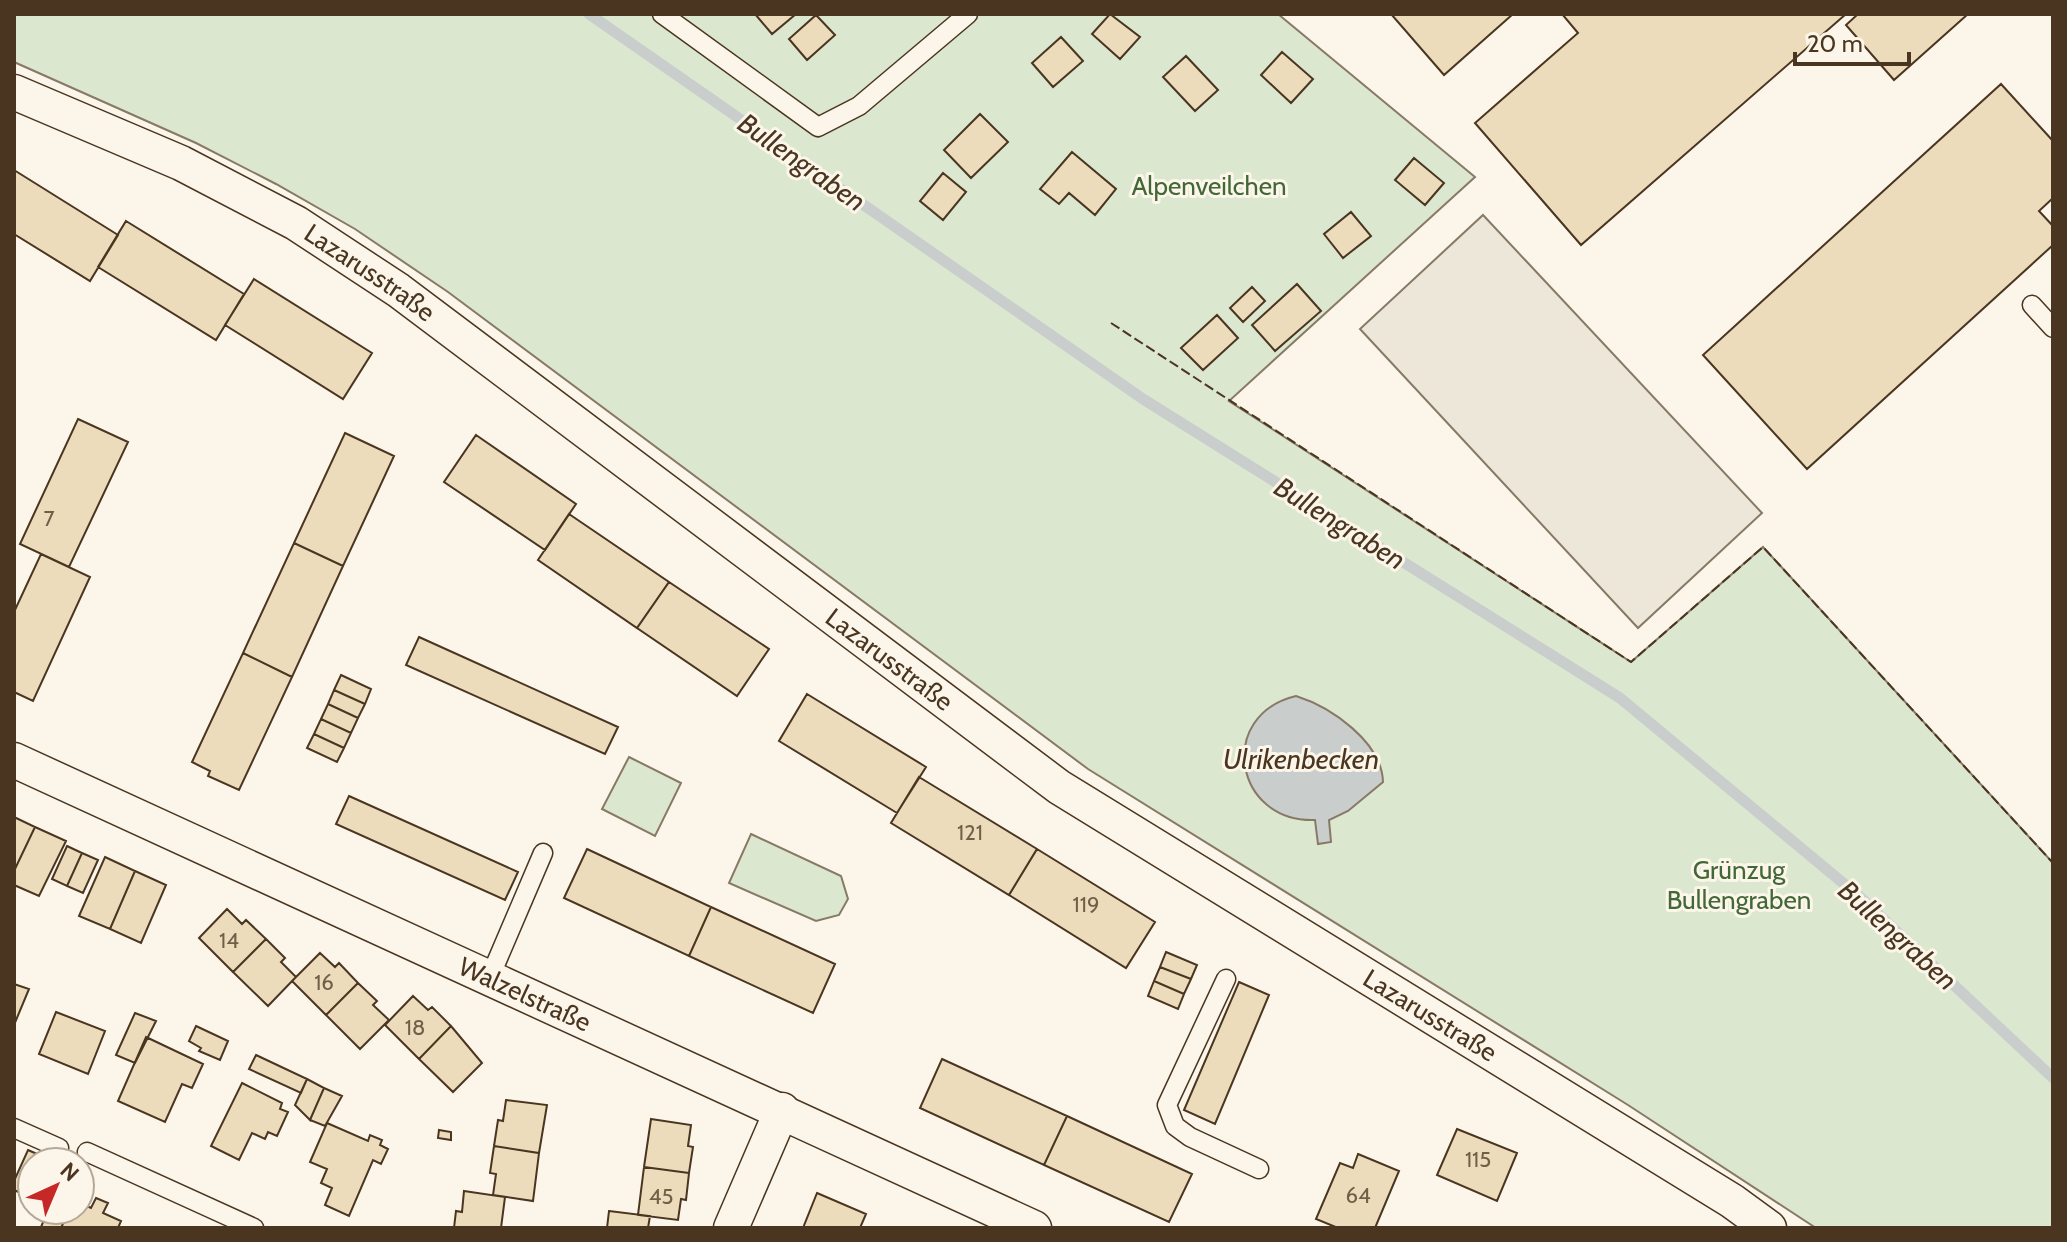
<svg xmlns="http://www.w3.org/2000/svg" width="2067" height="1242" viewBox="0 0 2067 1242" font-family="Cabin,sans-serif">
  <style>
    .green { fill: #dce7d0; stroke: #887966; stroke-width: 2 }
    .parking { fill: #ede7d9; stroke: #887966; stroke-width: 2 }
    .water { fill: #c9cecd; stroke: #887966; stroke-width: 2 }
    .lines { fill: none; stroke-linecap: round; stroke-linejoin: round }
    .stream { stroke: #c9cecd; stroke-width: 11 }
    .building { fill: #ecdcbc; stroke: #4a3520; stroke-width: 2 }
    .lane-casing { stroke: #4a3520; stroke-width: 21 }
    .street-casing { stroke: #4a3520; stroke-width: 37 }
    .lane { stroke: #fbf6e9; stroke-width: 18 }
    .street { stroke: #fbf6e9; stroke-width: 34 }
    .fence { stroke: #4a3520; stroke-width: 2; stroke-dasharray: 10 4; stroke-linecap: butt }
    .labels { text-anchor: middle; stroke-width: 6; stroke-linejoin: round; paint-order: stroke }
    .number-label { font-size: 22px; fill: #725f47 }
    .park-label { font-size: 26px; fill: #436837; stroke: #fbf6e9 }
    .street-label { font-size: 26px; fill: #4a3520; stroke: #fbf6e9 }
    .water-label { font-size: 28px; font-style: italic; fill: #4a3520; stroke: #fbf6e9 }
  </style>
  <rect width="100%" height="100%" fill="#fbf6e9"/>
  <path class="green" d="M14,14H1278L1475,177L1229,401L1631,662L1763,547L2053,863V1228H1816L1628,1105L1088,769L448,292L355,229L276,184L196,143L14,62Z
    M629,757L681,783L655,836L602,809Z
    M751,834L841,876L848,899L839,915L816,921L729,883Z"/>
  <path class="parking" d="M1483,215L1762,513L1638,628L1360,329Z"/>
  <path class="water" d="M1296,696C1331,707 1382,742 1383,782L1348,811L1329,820L1331,842L1318,844L1315,820C1234,823 1216,715 1296,696Z"/>
  <g class="lines">
    <path class="stream" d="M589,14L1143,399L1620,698L1860,897L2053,1078"/>
  </g>
  <path class="building" d="M755,14H796L772,34Z
    M1110,14L1140,37L1120,59L1092,34Z
    M1391,14H1513L1444,75Z
    M1562,14H1846L1581,245L1475,123L1578,33Z
    M1858,14H1968L1894,80L1846,25Z
    M816,15L835,35L807,60L789,39Z
    M1061,37L1083,61L1053,87L1032,63Z
    M1282,52L1313,79L1291,103L1261,75Z
    M1186,56L1218,90L1195,111L1163,77Z
    M2001,84L2053,141V198L2039,211L2053,226V245L1807,469L1703,355Z
    M980,114L1008,142L971,178L944,150Z
    M1072,152L1116,189L1095,215L1069,193L1059,204L1040,189Z
    M1414,158L1444,183L1425,205L1395,180Z
    M14,170L118,235L90,281L14,234Z
    M943,173L966,192L943,220L920,201Z
    M1351,212L1371,236L1343,258L1324,234Z
    M126,221L244,294L216,340L98,267Z
    M254,279L372,353L343,399L225,325Z
    M1297,284L1321,311L1275,351L1252,325Z
    M1252,287L1265,301L1243,322L1230,308Z
    M1217,315L1238,338L1203,370L1181,348Z
    M78,419L128,442L69,567L20,544Z
    M345,433L394,456L343,566L294,543Z
    M476,435L576,504L545,550L444,482Z
    M569,514L669,582L637,628L538,560Z
    M294,543L343,566L292,677L243,653Z
    M41,554L90,577L33,701L14,692V612Z
    M669,582L769,649L737,696L637,628Z
    M419,637L618,727L605,754L406,665Z
    M243,653L292,677L239,790L208,776L210,771L192,762Z
    M341,675L371,689L365,704L334,690Z
    M334,690L365,704L358,718L328,704Z
    M807,694L926,767L897,813L779,741Z
    M328,704L358,718L351,733L321,719Z
    M321,719L351,733L344,748L314,734Z
    M314,734L344,748L337,762L307,748Z
    M919,777L1037,849L1009,895L891,823Z
    M349,796L518,872L505,900L336,824Z
    M14,817L35,827L14,871Z
    M35,827L66,841L39,896L14,885V871Z
    M67,846L82,853L67,886L52,879Z
    M587,849L711,907L689,956L564,898Z
    M1037,849L1155,922L1126,968L1009,895Z
    M82,853L98,860L83,893L67,886Z
    M105,857L135,871L110,929L79,916Z
    M135,871L166,885L141,943L110,929Z
    M711,907L835,964L813,1013L689,956Z
    M227,909L242,924L246,920L266,939L233,972L199,938Z
    M266,939L285,958L281,962L296,977L268,1006L233,972Z
    M1166,952L1197,965L1191,979L1160,967Z
    M320,953L335,967L339,963L358,983L326,1015L292,981Z
    M1160,967L1191,979L1184,994L1154,981Z
    M1154,981L1184,994L1178,1009L1148,996Z
    M1239,982L1269,995L1215,1124L1184,1110Z
    M358,983L377,1001L373,1005L389,1020L360,1049L326,1015Z
    M14,984L29,989L14,1025Z
    M413,996L428,1010L432,1007L451,1026L419,1059L385,1025Z
    M56,1012L105,1031L88,1074L39,1054Z
    M135,1013L156,1021L135,1063L116,1055Z
    M196,1026L228,1041L220,1060L199,1051L201,1048L189,1041Z
    M451,1026L482,1063L453,1092L419,1059Z
    M146,1037L203,1064L192,1088L182,1084L165,1122L118,1101Z
    M256,1055L307,1079L301,1093L249,1069Z
    M942,1059L1067,1116L1044,1165L920,1108Z
    M307,1079L324,1088L310,1120L295,1105Z
    M242,1083L282,1103L280,1109L288,1112L277,1136L268,1132L265,1139L252,1133L239,1160L211,1146Z
    M324,1088L342,1096L325,1126L310,1120Z
    M506,1100L547,1105L539,1153L494,1146L498,1120L503,1121Z
    M1067,1116L1192,1174L1169,1222L1044,1165Z
    M651,1119L691,1125L688,1146L693,1147L689,1173L644,1167Z
    M327,1123L368,1141L370,1135L382,1140L380,1145L388,1149L381,1164L373,1160L349,1216L325,1205L332,1188L321,1183L327,1169L310,1162Z
    M1457,1129L1517,1153L1497,1201L1437,1175Z
    M439,1130L451,1132V1140L438,1138Z
    M494,1146L539,1153L533,1201L493,1195L496,1174L490,1173Z
    M28,1150L55,1162H32V1198L14,1190V1181Z
    M1358,1154L1399,1171L1375,1228H1338L1316,1219L1340,1163L1353,1168Z
    M644,1167L689,1173L686,1200L681,1199L678,1220L638,1215Z
    M464,1191L505,1197L501,1228H454L456,1211L462,1212Z
    M817,1193L866,1214L860,1228H803Z
    M96,1198L108,1203L103,1213L121,1221L118,1228H61L69,1210H80V1203L91,1208Z
    M48,1210H69L61,1228L41,1227Z
    M609,1211L650,1216L648,1228H607Z"/>
  <g class="lines">
    <g class="lane-casing">
      <path id="lane" d="M662,14L818,127L859,106L968,14
        M2032,305L2053,328
        M490,977L543,853
        M1226,979L1167,1105L1175,1126L1190,1137L1259,1169
        M14,1128L59,1148
        M87,1152L254,1228"/>
    </g>
    <g class="street-casing">
      <g id="street">
        <path id="s1" d="M14,92L181,163L296,223L398,290L1059,787L1732,1201L1769,1228"/>
        <path id="s2" d="M14,760L1034,1228"/>
        <path d="M731,1228L782,1110"/>
      </g>
    </g>
    <use href="#lane" class="lane"/>
    <use href="#street" class="street"/>
    <path class="fence" d="M1111,323L1631,662L1763,547L2053,863"/>
  </g>
  <g class="labels">
    <g class="number-label">
      <text x="49" y="526">7</text>
      <text x="970" y="840">121</text>
      <text x="1086" y="912">119</text>
      <text x="229" y="948">14</text>
      <text x="324" y="990">16</text>
      <text x="415" y="1035">18</text>
      <text x="1478" y="1167">115</text>
      <text x="1358" y="1203">64</text>
      <text x="661" y="1204">45</text>
    </g>
    <g class="park-label">
      <text x="1209" y="195">Alpenveilchen</text>
      <text x="1739" y="879">Grünzug<tspan x="1739" dy="30">Bullengraben</tspan></text>
    </g>
    <g class="street-label">
      <text dy="9" stroke="none"><textPath href="#s1" startOffset="400">Lazarusstraße</textPath></text>
      <text dy="9" stroke="none"><textPath href="#s1" startOffset="1048">Lazarusstraße</textPath></text>
      <text dy="9" stroke="none"><textPath href="#s2" startOffset="562">Walzelstraße</textPath></text>
      <text dy="9" stroke="none"><textPath href="#s1" startOffset="1696">Lazarusstraße</textPath></text>
    </g>
    <g class="water-label">
      <text transform="translate(802 162) rotate(35)" y="10">Bullengraben</text>
      <text transform="translate(1340 523) rotate(32)" y="10">Bullengraben</text>
      <text x="1301" y="769">Ulrikenbecken</text>
      <text transform="translate(1898 935) rotate(42)" y="10">Bullengraben</text>
    </g>
  </g>
  <rect width="2067" height="1242" fill="none" stroke="#4a3520" stroke-width="32"/>
  <g transform="translate(56 1186) rotate(44)"><circle r="38" fill="#fbf6e9" stroke="#b4a999" stroke-width="2"/>
  <path d="M0-6L14 30L0 20L-14 30Z" fill="#c62828"/>
  <text y="-12" font-size="22" font-weight="bold" text-anchor="middle" fill="#4a3520">N</text>
  </g>
  <path d="M1795 52v12h114v-12" fill="none" stroke="#4a3520" stroke-width="4"/>
  <text x="1807" y="52" font-size="24" fill="#4a3520" stroke="#fbf6e9" stroke-width="6" paint-order="stroke">20 m</text>
</svg>
